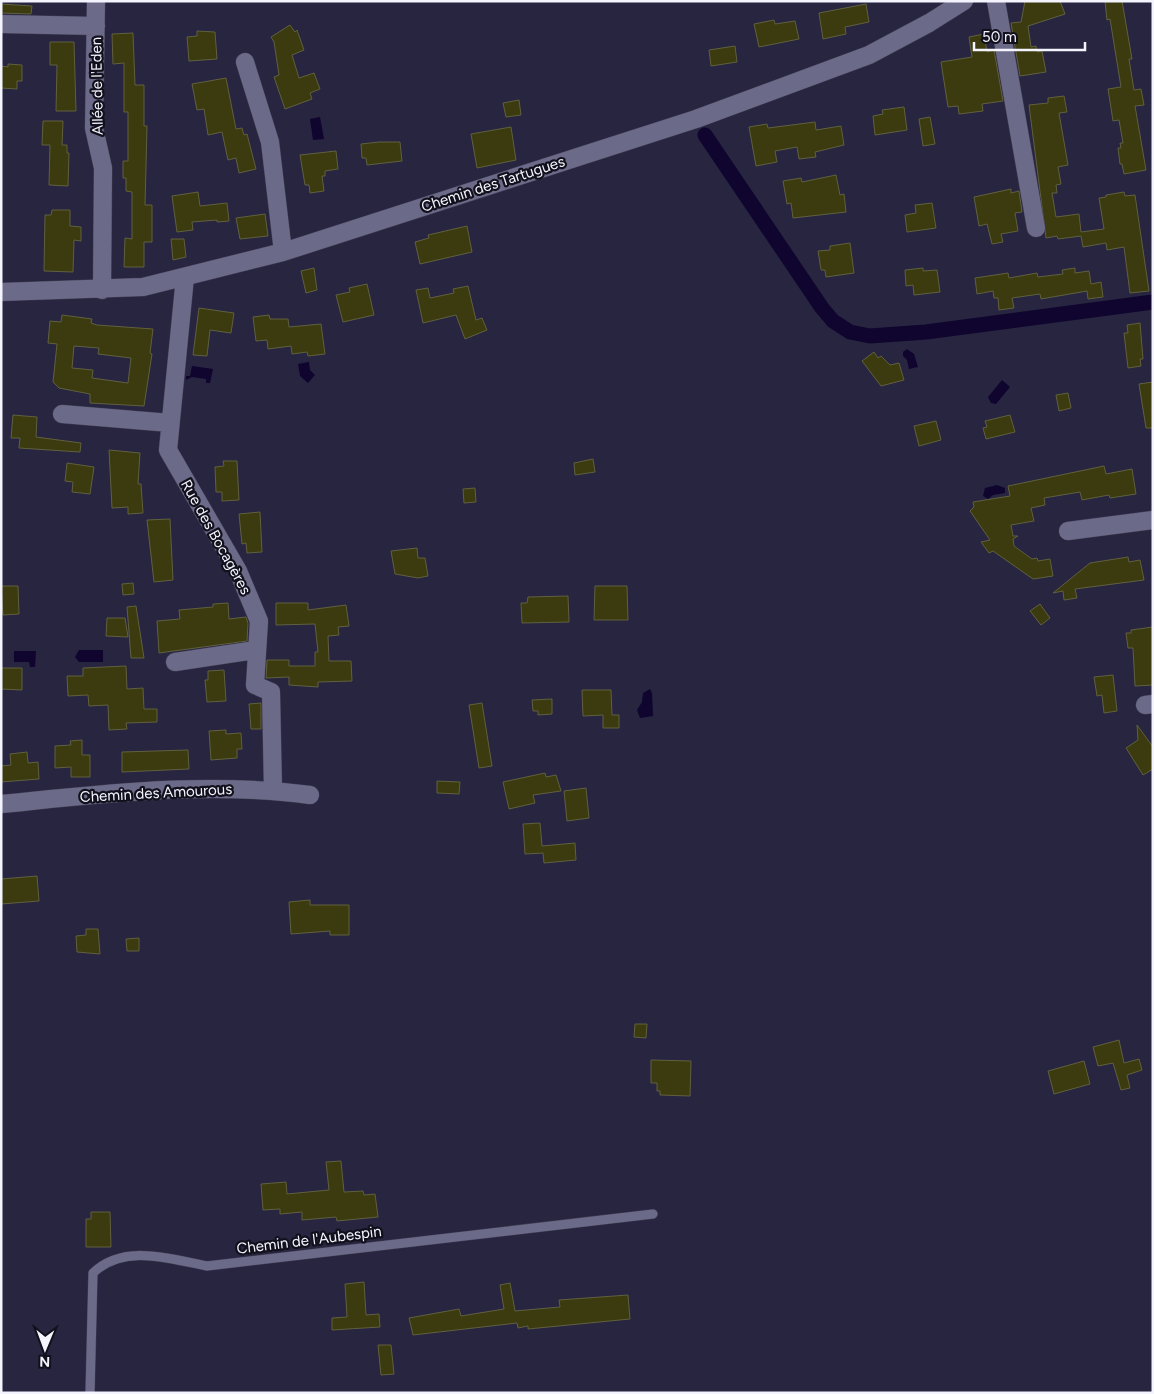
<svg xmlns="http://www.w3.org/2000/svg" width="1154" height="1394" viewBox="0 0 1154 1394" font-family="Figtree,sans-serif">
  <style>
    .water { fill: #0f052f }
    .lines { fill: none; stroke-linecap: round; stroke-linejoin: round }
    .canal { stroke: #0f052f; stroke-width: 15 }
    .building { fill: #3c3b0f; stroke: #606040; fill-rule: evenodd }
    .service-casing { stroke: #424055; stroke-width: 10 }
    .minor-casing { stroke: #424055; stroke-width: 19 }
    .service { stroke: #6c6a89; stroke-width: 9 }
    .minor { stroke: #6c6a89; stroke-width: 18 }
    .labels { text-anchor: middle; stroke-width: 4.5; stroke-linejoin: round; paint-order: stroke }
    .street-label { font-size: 15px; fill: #f4f4fe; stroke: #11101c }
  </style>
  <rect width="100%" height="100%" fill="#27253f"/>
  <path class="water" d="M320,117L324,139L313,140L310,119Z
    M907,349L914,354L918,367L909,369L907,360L903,356V352Z
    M309,362L310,370L315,375L308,383L300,376L298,364Z
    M192,366L213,369L210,383H206V379L192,377L186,380V376H190Z
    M1002,380L1010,387L996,404L991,403L988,397Z
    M997,485L1005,488V493L993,495L988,499L983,496L985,488Z
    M79,650H103V662H79L75,657Z
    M14,651H36L35,667H30L29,662H14Z
    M650,689L652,693L653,716L640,718L637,710L642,702L643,693Z"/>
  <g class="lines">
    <path class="canal" d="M705,135L822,308L833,321L850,332L870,336L926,332L1153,302"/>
  </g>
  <path class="building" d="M1025,1H1060L1065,14L1028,26L1031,47L1036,46L1037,52L1042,51L1046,72L1020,76L1011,23L1021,22Z
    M1105,1H1122L1132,59H1129L1134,90L1141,89L1144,105L1135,106L1146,170L1124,174L1122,164H1120L1118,148H1121L1120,143H1123L1119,120L1113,121L1108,89L1121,87L1110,19L1107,20Z
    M1,4L32,6L31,14L1,13Z
    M866,4L869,22L845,27L846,34L823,39L819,13Z
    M774,20L775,24L795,21L799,39L759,47L754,24Z
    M290,25L295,32L297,30L304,50L292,55L299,78L314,73L320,89L310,93L312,99L285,109L274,77L279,75L274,42L271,37Z
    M197,31L215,32L217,59L189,61L187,37L197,36Z
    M133,33L135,85H144V126H147L145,205H152V242H144V267H124L125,238L132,239V192L126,191V178H123V161H128V112H124V63L113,64L112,34Z
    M984,34L987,52L994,50L1003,101L982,104L983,111L959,114L958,106L948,107L941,62L972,57L969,37Z
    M50,42H74L76,111H56L57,65H50Z
    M735,46L737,62L711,66L709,50Z
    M8,64L22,65V81H17V89L1,88V66L8,67Z
    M226,78L236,129L242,128L244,135L247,134L256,169L239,173L236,158L228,160L222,132L208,135L204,109L197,110L192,84Z
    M1064,96L1067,112L1059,113L1068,165L1058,167L1061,184L1056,185L1057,193H1052L1056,217L1079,214L1081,232L1104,229L1099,198L1106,197V195L1124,192L1125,196L1135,195L1149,291L1130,293L1124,247L1107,250L1106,243L1083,247L1081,236L1058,239L1057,236L1046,238L1029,105L1048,103V98Z
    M519,100L521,115L506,117L503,103Z
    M904,107L907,130L875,135L873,116L883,114L882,110Z
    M930,117L935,144L923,146L919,119Z
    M43,121H63L62,145H67V153H69L68,186L49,185L50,145H42Z
    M815,122L816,130L841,126L844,145L815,152L816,157L799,159L797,147L775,151L777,162L756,166L749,127L767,124L768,128Z
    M511,127L516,160L477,168L471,134Z
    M379,142H400L402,161L367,165L366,158H362L361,144Z
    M336,151L338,169L325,171V176H322L324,191L310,193L309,185H305L300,155Z
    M836,175L840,195L844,194L846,212L793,218L791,203L787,204L783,181L801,178L802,182Z
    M1011,189V193L1019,191L1022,212L1015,213L1018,231L1001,234L1003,242L992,244L987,224L979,226L974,197Z
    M198,192L200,206L227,203L229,221L217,222V220L192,222L193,230L177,232L172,196Z
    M932,203L936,228L907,232L905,215L916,213L915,205Z
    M52,210H70V226L81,227V241L74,240L73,272L44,271L45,215H51Z
    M265,214L268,236L240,239L236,218Z
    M467,226L472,252L420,264L415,242L429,238L428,235Z
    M171,239H184L186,257L173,260Z
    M850,243L854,273L826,277L825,270H821L818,251L830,250V246Z
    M314,268L317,290L306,293L301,271Z
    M923,268V271L937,270L940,292L914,295L913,285L906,286L905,270Z
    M1075,268V273L1089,271L1091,284L1101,282L1103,297L1088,299L1087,291L1041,299L1040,294L1012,298L1014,308L999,310L998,298H994L993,291L977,294L975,278L1008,273L1009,278L1037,273L1038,277L1063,274L1062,270Z
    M367,284L374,315L343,322L336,295L350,292L349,288Z
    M468,286L476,320L482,318L487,330L465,339L456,315L423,323L416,290L428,288L430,298L454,293L453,289Z
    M199,308L234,313L231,333L210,330L207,356L193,355Z
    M62,315L92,319L91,323L97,325L153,329L150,353L152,354L144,406L90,403V394L59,388L53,382L57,344L48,343L50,321L61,322ZM74,346L99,348L98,354L131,358L128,383L92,378L93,370L72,368Z
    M269,315L270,319H288L289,327L321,324L325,354L308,356L307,352L292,354L291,346L268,349L267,340L256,341L253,317Z
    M1140,323L1143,359H1140L1141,366L1128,368L1124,333H1128L1127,325Z
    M874,352L878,358L881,356L890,365L899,363L904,380L881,386L862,361Z
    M1153,382V428H1146L1139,384Z
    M1068,393L1071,408L1059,411L1056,395Z
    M13,415L37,417L36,437L81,443L80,452L19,448L20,438H11Z
    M1010,415L1015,432L986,439L983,428L987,427L985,421Z
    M936,421L941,440L919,446L914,426Z
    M109,450L140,453L138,484H141L143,513L128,514V507L112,508Z
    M593,459L595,472L575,475L574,463Z
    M223,461H237L239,500L222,501V492H216L215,467L224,466Z
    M67,463L94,467L90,494L72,492L73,482L65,481Z
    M1104,466L1106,474L1132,469L1136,494L1110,498L1109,495L1082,500L1080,492L1044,498L1045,505L1031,508L1034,521L1011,525L1013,536H1018L1013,539L1014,546L1032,559L1037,558L1038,561L1050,559L1053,576L1033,579L993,551L989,553L981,542L990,540L970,511L974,507L973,502L1010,496L1008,486Z
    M475,488L476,502L464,503L463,489Z
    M260,512L262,552L247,553L246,543L242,544L239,514Z
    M170,519L173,580L154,582L147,520Z
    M417,548L418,558H425L428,576L418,578L395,574L391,551Z
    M1128,557L1129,562L1140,560L1144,580L1075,589L1077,598L1064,600L1063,591L1053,593L1090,563Z
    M133,583L134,594L123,595L122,584Z
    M1,586H18L19,614L3,615Z
    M595,586H627L628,620H594Z
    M568,596L569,622L522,623L521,603H527L528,597Z
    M228,603L229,619L246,617L248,623L247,641L159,653L157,621L180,619L179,610L213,607V604Z
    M276,603H308V610L346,605L349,626L338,627L339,635L328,636L329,661H351L352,681L318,682V687L289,685V677L266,678L267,660H289V666H315V652H318L315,624L276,625Z
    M1040,604L1050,618L1041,625L1030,611Z
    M136,606L144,658H131L127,607Z
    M107,618H125L128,637L106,636Z
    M1153,627V685L1135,686L1133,648H1128L1126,633H1131V630Z
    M126,666L127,689L143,688L144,709H157V722L126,723L127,729L109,730L108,705L89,706L88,695L68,696L67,676H83V668Z
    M1,668H22V690L1,689Z
    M224,670L226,701L207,702L205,680H208V671Z
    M1113,675L1117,711L1104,713L1102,695L1097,696L1094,677Z
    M582,690H611L612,715H619V728H603V715L583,716Z
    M552,699V714L538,715V711H533L532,700Z
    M261,703V729H251L249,704Z
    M482,703L492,766L479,768L469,705Z
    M1137,725L1153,747V769L1143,775L1126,748L1138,740Z
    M226,730V734L241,733L242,749H237V758L211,760L209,731Z
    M82,740V755H90V777H71V767L55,768V746L71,745L70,741Z
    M188,750L189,769L122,772V752Z
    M27,752L28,763L38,762L39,779L1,782V766L11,765L10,754Z
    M545,773L546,777L556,775L561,791L533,795L535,803L509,809L503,782Z
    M437,781L460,782L459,794L437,793Z
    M586,788L589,818L567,821L564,791Z
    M540,823L542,846L575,843L576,860L544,863L543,853L525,854L523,824Z
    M37,876L39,901L1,904V879Z
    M310,900V905H349V935H330V931L291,934L289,902Z
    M86,929H98L100,954L77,952L76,936L86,935Z
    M139,938V951H127L126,939Z
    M635,1024H647L646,1038L634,1037Z
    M1119,1040L1124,1063L1139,1059L1142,1070L1127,1075L1130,1088L1121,1090L1113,1063L1098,1066L1093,1047Z
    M651,1060L691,1061L690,1096L660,1095V1091H657V1083H651Z
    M1084,1061L1090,1084L1054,1094L1048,1071Z
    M341,1161L344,1192L363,1191L364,1195L375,1194L378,1217L337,1221L336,1217L302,1220V1212L280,1214V1209L263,1210L261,1184L286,1182L287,1194L329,1190L326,1162Z
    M91,1212H110L111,1247H86V1219H91Z
    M364,1282L366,1315L379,1314L380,1327L332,1330V1318L347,1317L345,1284Z
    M510,1283L515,1311L560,1307L559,1300L628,1295L630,1319L528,1329V1326L518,1328L517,1323L413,1335L409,1318L459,1309L461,1316L504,1309L500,1285Z
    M378,1345H391L394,1374L381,1375Z"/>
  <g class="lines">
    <g class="service-casing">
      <path id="service" d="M90,1393L93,1273C124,1243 170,1259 207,1266L653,1214"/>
    </g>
    <g class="minor-casing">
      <path id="minor" d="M96,1L94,128L103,168L102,290
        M996,1L1036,228
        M1,24L96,26
        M245,62L270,142L283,252
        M185,277L168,450L238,571L259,621L255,685L271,692L273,790
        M1,292L143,287L283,252L696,119L869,55L929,23L964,1
        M62,414L170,423
        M1068,531L1153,520
        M175,662L256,650
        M1145,705L1153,704
        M1,804C103,794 208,781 310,795"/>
    </g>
    <use href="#service" class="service"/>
    <use href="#minor" class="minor"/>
  </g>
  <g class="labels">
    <g class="street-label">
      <text transform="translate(97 86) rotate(-91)" y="5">Allée de l'Eden</text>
      <text transform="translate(493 184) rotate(-18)" y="5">Chemin des Tartugues</text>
      <text transform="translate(216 537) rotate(61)" y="5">Rue des Bocagères</text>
      <text transform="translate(156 793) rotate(-3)" y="5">Chemin des Amourous</text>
      <text transform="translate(309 1240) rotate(-7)" y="5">Chemin de l'Aubespin</text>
    </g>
  </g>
  <rect width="1154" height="1394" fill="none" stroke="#f4f4fe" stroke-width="5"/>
  <g transform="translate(45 1349) rotate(181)" stroke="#11101c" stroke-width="4" paint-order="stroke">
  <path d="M0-4L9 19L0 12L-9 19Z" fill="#f4f4fe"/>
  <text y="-8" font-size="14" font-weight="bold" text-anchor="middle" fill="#f4f4fe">N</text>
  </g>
  <path d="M974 42v8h111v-8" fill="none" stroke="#f4f4fe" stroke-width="2.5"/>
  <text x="982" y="42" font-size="15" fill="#f4f4fe" stroke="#11101c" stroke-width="4" paint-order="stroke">50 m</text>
</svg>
